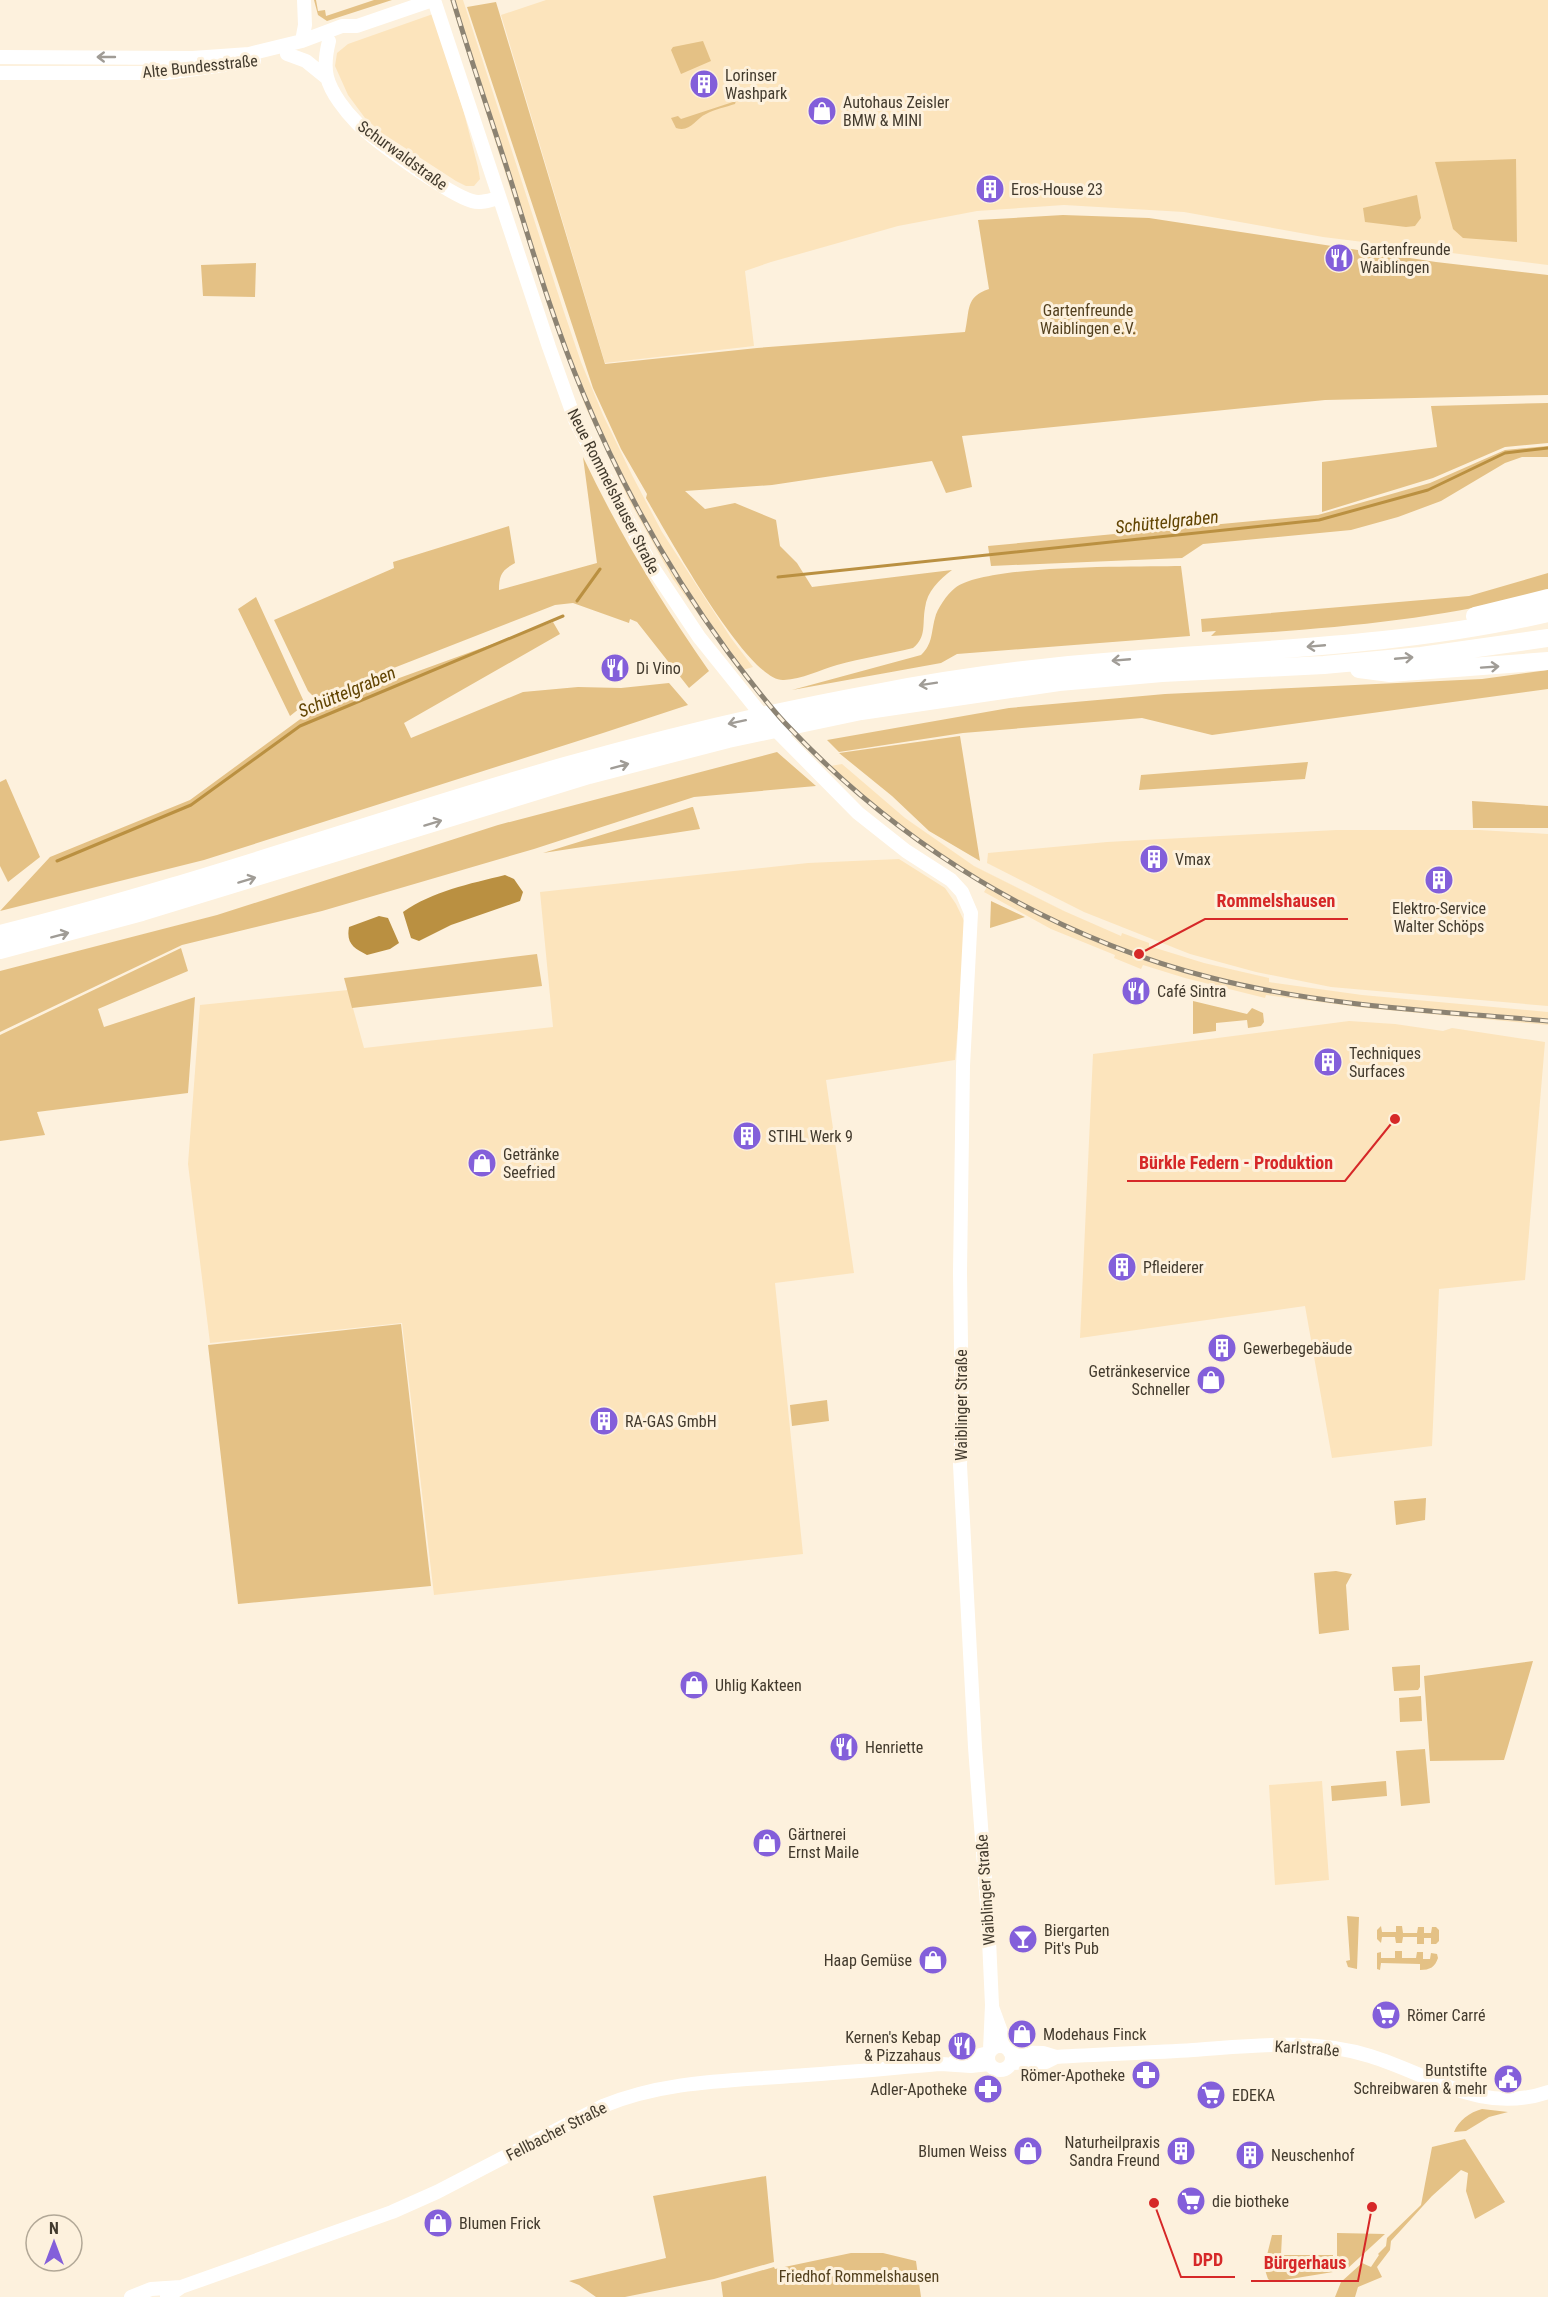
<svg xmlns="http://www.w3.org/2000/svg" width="1548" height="2297" viewBox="0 0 1548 2297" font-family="'Roboto Condensed',sans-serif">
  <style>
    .built { fill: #fce4bc }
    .green { fill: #e4c185 }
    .water { fill: #ba9041 }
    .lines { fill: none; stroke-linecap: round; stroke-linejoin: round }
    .stream { stroke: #ba9041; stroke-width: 3 }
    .secondary { stroke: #fff; stroke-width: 14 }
    .highway { stroke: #fff; stroke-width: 18 }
    .rail-casing { stroke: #8c8373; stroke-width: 5 }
    .rail { stroke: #fdf1dd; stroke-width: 3; stroke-dasharray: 9; stroke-linecap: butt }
    .oneway { stroke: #a09c96 }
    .labels { text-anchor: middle; stroke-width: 6; stroke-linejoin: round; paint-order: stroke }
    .street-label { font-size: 16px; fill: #423a2d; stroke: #fdf1dd }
    .poi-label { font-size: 16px; fill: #423a2d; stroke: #fdf1dd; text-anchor: start }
    .park-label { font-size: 16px; fill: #53401e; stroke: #fdf1dd }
    .water-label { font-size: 18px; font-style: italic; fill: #614402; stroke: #fdf1dd }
    .leader { fill: none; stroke: #d62828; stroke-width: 2 }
    .callout-dot { fill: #d62828; stroke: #fdf1dd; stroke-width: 2 }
    .callout-label { font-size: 18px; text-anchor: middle; font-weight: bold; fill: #d62828; stroke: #fdf1dd; stroke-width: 6; stroke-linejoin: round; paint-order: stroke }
  </style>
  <rect width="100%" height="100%" fill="#fdf1dd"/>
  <path class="built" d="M450,0H463L564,312L581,362L603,415L633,477L662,532L731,638L753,667L739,671L673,579L629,500L586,408L551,316Z
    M546,0H1548V265L1323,237L1184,212L1064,205L977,211L898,226L771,262L745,271L754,346L605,363L501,15Z
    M433,14L463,109L478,167L480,179L474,186H466L456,181L382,133L365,118L348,95L335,66L337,53L348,44Z
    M842,764L905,818L974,866L1064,911L1121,936L1122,933L1149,943V946L1204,963L1269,978V982L1362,995L1548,1012V1025L1365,1008L1266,995L1265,998L1185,978L1143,965L1141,969L1114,958L1115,955L1051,929L984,892L987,887L923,847L825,767Z
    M1336,830H1479L1548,834V1006L1331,987L1256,972L1190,954L1084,912L987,863L988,853L1107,842Z
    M899,859L945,888L956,904L967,927L955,1060L826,1080L854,1273L775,1283L803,1554L434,1595L402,1323L210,1343L188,1164L200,1005L348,990L364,1048L553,1027L540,892L808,863Z
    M1349,1021L1395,1024L1443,1031L1452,1028L1545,1042L1525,1280L1439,1289L1432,1446L1332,1458L1305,1306L1080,1338L1093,1054Z
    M1322,1781L1329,1880L1275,1885L1269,1785Z"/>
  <path class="green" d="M314,0H316L318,11L325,10L326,16L374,0H392L327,21L318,15Z
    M496,2L605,364L757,348L965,332C970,310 965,297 989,289L978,220L1063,215L1149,218L1436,262L1548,275V395L1325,400L962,436L972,487L946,493L932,461L772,485L685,491L705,509L735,503L776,520L780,546L797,563L812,587L952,570C939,580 927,591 925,608C922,624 927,637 913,648C888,654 862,658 837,665C820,670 802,679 784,680C749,684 665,530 646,498L647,494L621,449L593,388L467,7Z
    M703,41L711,61L681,74L671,50L673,47Z
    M736,101L735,104C726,107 715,109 706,114C695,119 690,133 676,128L671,118L678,116L681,119Z
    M1516,159L1517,242L1463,238L1453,229L1435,162Z
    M1417,195L1421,218L1415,226L1406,227L1365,222L1363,208Z
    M256,263L255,297L203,296L201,265Z
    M1548,403V443L1505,447L1433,478L1322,512V462L1437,447L1431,406Z
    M1548,446V457H1522L1505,463L1441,501L1398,517L1351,530L1203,544L1182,558L991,566L988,546L1318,515L1430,483L1505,450Z
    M583,457C619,533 661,602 709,671L689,688L637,622L630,619L629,623L573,603L555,605L322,696H313L308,691L274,620L394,568L393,562L509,526L515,563C502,570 499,575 499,590L597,563Z
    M1181,566L1190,636L957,654L941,663L792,690L921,655C933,644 931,632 935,618C937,609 947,594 955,588C986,564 1136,567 1181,566Z
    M1548,573V591C1435,621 1327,629 1211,636L1216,631L1202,632L1201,619L1469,596Z
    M256,597L305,704L290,716L238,609Z
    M553,622L560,634L404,723L411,738L523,692L578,687L621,688L669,683L688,705L603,733L204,860L0,911L50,857L190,800L314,709Z
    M1548,670V689L1212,735L1142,718L963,733L839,752L827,740L1009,708L1165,694L1482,679Z
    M960,736L980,861L929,831L892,796L839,753Z
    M777,752L816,786L694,797L534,849L322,911L182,945L0,1032V971L217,915L498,825Z
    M1308,762L1305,779L1139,790L1141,775Z
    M6,779L40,857L8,882L0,866V782Z
    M1472,801L1548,806V828H1473Z
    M693,807L700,829L543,853L692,807Z
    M991,901L1025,917L990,928Z
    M181,948L188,971L98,1009L104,1027L195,997L188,1093L37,1112L45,1135L0,1141V1035Z
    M537,954L542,986L352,1008L344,978Z
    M1193,1001L1247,1014L1252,1008L1263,1013L1264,1022L1261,1026L1248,1028L1247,1020L1216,1023V1031L1193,1034Z
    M401,1324L431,1586L238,1604L208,1345Z
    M827,1400L829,1421L792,1426L790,1405Z
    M1426,1498L1425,1520L1396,1525L1394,1501Z
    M1336,1571L1352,1574L1346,1585L1349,1630L1319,1634L1314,1573Z
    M1533,1661L1504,1760L1430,1761L1424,1676Z
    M1420,1665V1687L1418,1690L1394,1691L1392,1667Z
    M1421,1696L1422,1721L1400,1722L1399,1698Z
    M1425,1749L1430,1803L1401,1806L1396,1751Z
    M1386,1781L1387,1796L1332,1801L1331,1786Z
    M1347,1916L1359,1917L1357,1969L1348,1967L1346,1961L1350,1960Z
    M1381,1926L1382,1932H1396V1926H1402L1403,1933H1417L1418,1927H1424V1933H1431L1432,1927H1436L1439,1930V1941L1436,1944H1431V1938H1424V1944H1417V1937H1403L1402,1943H1396L1395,1937H1382L1381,1943L1377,1939V1930Z
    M1395,1951H1402V1958H1416L1417,1952H1423V1959H1430L1431,1953L1437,1954L1438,1958C1435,1967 1430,1970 1420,1970V1964L1381,1963L1380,1970L1377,1969V1953L1381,1952V1958H1395Z
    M1482,2109L1508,2112L1489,2117L1466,2131L1454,2132C1458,2121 1470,2112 1482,2109Z
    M1465,2139L1505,2202L1475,2219L1466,2191L1468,2173L1461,2170L1432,2196L1391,2241L1390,2250L1377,2267L1382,2277L1358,2287L1355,2297H1335L1341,2282L1362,2263L1371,2267L1379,2255L1378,2254L1386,2246L1387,2238L1421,2205L1432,2147Z
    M766,2176L774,2262L714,2279L625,2297H596L579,2285L569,2281L666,2258L653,2196Z
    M1337,2233L1385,2234L1347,2269L1337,2271Z
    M1272,2235H1282L1281,2255H1333V2272L1272,2282L1268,2279L1264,2267Z
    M851,2253H883L916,2261L921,2297H723L721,2282L774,2267L775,2269Z"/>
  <path class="water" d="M505,875L514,879L523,892L520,901L451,925L419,941L411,938L403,912C433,891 469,884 505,875Z
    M379,916L388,918L399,943L390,949L367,955C354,948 346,944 349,927Z"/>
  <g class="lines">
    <path class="stream" d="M778,577L1319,520L1428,490L1505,453L1548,448
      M577,601L600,569
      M57,861L191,805L300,726L563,616"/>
    <path class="secondary" d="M434,0L549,347L575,420L651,565L699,637L764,718L858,813L906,851L951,880L962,892L971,913L963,1066L960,1272L962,1417L960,1465L975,1747L988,1918L992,2005L990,2050
      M302,41L305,25L304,0
      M329,41C326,53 324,65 327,77C331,93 346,112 357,123C376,142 448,194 472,201C481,204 490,200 499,198
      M287,54L306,61L327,78
      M0,57L193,58L249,54L302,41L342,26H357L433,0
      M0,73H166L254,61
      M992,2007L1007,2048
      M988 2058a12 12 0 1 1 24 0a12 12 0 1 1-24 0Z
      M1010,2052L1043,2053L1056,2057C1102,2054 1147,2053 1193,2050C1252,2046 1312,2038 1370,2056C1432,2075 1481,2115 1548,2092
      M954,2062L988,2053
      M1011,2063L1046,2062L1056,2057
      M131,2297L151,2289L181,2287
      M167,2297L181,2287L392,2212L437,2192L603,2106C663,2081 727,2081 791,2076C841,2073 891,2068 941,2064L971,2066L989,2064"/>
    <path class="highway" d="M1475,616L1548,598
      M1359,669L1390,673L1548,661
      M0,934C191,887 376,820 565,766C668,737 771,712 876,693C959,677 1044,666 1128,660C1269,649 1410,645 1548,613
      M0,950L142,912L589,775L728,739L861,711L1059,682L1162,673L1324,665L1421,656L1548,638"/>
    <g class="rail-casing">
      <path id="rail" d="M453,0C471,61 492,121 511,181C533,252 554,324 583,393C621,485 669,571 728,652C746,676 764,700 785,723C900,846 1048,936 1212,978C1321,1006 1436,1011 1548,1021"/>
    </g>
    <use href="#rail" class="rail"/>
  </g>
  <defs><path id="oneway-shaft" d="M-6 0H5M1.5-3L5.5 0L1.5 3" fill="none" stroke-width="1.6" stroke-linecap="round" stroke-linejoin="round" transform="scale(1.5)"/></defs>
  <g class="oneway">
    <use href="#oneway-shaft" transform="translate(106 57) rotate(-180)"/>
    <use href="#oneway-shaft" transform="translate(1316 646) rotate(175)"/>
    <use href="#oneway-shaft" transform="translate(1404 658) rotate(-5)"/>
    <use href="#oneway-shaft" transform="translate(1121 660) rotate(175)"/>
    <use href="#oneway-shaft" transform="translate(1490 667) rotate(-4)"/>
    <use href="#oneway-shaft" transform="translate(928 684) rotate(171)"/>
    <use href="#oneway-shaft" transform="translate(737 722) rotate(168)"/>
    <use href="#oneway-shaft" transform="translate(620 766) rotate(-15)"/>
    <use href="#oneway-shaft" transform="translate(433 823) rotate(-17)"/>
    <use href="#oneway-shaft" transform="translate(247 880) rotate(-17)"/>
    <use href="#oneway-shaft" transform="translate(60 935) rotate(-15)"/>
  </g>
  <defs>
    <g id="building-disc" transform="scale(1.5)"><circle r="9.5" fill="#835fda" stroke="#fdf1dd"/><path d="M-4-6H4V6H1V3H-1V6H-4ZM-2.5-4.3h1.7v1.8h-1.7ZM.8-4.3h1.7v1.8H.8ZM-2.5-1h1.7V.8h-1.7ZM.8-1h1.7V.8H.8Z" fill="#fff"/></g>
    <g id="shop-disc" transform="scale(1.5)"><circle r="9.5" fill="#835fda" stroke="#fdf1dd"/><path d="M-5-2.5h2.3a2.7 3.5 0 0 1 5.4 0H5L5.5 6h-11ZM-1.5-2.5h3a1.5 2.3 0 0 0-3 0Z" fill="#fff"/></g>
    <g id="restaurant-disc" transform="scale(1.5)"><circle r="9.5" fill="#835fda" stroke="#fdf1dd"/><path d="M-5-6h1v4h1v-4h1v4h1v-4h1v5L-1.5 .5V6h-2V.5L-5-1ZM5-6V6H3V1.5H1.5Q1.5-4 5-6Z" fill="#fff"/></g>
    <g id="bar-disc" transform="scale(1.5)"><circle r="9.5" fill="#835fda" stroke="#fdf1dd"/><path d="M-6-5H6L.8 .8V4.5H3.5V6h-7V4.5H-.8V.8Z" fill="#fff"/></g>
    <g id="supermarket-disc" transform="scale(1.5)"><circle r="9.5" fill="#835fda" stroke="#fdf1dd"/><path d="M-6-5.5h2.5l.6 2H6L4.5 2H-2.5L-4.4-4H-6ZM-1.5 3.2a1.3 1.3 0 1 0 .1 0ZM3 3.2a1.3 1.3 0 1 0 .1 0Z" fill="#fff"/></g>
    <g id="pharmacy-disc" transform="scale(1.5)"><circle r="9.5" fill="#835fda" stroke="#fdf1dd"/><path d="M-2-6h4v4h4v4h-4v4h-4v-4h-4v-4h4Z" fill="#fff"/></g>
    <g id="civic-disc" transform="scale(1.5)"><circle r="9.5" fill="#835fda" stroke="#fdf1dd"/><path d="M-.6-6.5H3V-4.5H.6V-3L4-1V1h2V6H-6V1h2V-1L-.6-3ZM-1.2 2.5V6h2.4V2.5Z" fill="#fff"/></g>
  </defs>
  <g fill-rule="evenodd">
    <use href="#building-disc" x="704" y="84"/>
    <use href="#shop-disc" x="822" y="111"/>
    <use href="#building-disc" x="990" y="189"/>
    <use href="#restaurant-disc" x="1339" y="258"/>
    <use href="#restaurant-disc" x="615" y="668"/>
    <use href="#building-disc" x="1154" y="859"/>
    <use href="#building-disc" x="1439" y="880"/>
    <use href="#restaurant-disc" x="1136" y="991"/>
    <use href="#building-disc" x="1328" y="1062"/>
    <use href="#building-disc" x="747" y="1136"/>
    <use href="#shop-disc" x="482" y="1163"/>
    <use href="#building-disc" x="1122" y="1267"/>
    <use href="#building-disc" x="1222" y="1348"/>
    <use href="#shop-disc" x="1211" y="1380"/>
    <use href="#building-disc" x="604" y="1421"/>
    <use href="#shop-disc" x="694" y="1685"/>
    <use href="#restaurant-disc" x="844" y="1747"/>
    <use href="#shop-disc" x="767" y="1843"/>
    <use href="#bar-disc" x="1023" y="1939"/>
    <use href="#shop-disc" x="933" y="1960"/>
    <use href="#supermarket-disc" x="1386" y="2015"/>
    <use href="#shop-disc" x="1022" y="2034"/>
    <use href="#restaurant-disc" x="962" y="2046"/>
    <use href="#pharmacy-disc" x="1146" y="2075"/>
    <use href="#civic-disc" x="1508" y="2079"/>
    <use href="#pharmacy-disc" x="988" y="2089"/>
    <use href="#supermarket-disc" x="1211" y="2095"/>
    <use href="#shop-disc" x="1028" y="2151"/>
    <use href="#building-disc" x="1181" y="2151"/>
    <use href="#building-disc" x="1250" y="2155"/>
    <use href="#supermarket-disc" x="1191" y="2201"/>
    <use href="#shop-disc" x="438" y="2223"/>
  </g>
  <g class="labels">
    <g class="street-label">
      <text transform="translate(200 66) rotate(-6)" y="6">Alte Bundesstraße</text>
      <text transform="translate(403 155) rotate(36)" y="6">Schurwaldstraße</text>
      <text transform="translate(614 491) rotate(63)" y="6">Neue Rommelshauser Straße</text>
      <text transform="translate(961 1405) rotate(-90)" y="6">Waiblinger Straße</text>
      <text transform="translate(985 1890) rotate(-94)" y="6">Waiblinger Straße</text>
      <text transform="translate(1307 2048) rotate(4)" y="6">Karlstraße</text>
      <text transform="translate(556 2131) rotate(-27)" y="6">Fellbacher Straße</text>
    </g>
    <g class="poi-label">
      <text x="725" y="81">Lorinser<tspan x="725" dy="18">Washpark</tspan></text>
      <text x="843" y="108">Autohaus Zeisler<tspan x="843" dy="18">BMW &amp; MINI</tspan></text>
      <text x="1011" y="195">Eros-House 23</text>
      <text x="1360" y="255">Gartenfreunde<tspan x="1360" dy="18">Waiblingen</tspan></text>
      <text x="636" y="674">Di Vino</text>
      <text x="1175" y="865">Vmax</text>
      <text x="1439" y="914" text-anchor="middle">Elektro-Service<tspan x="1439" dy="18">Walter Schöps</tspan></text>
      <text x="1157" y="997">Café Sintra</text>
      <text x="1349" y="1059">Techniques<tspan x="1349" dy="18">Surfaces</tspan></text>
      <text x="768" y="1142">STIHL Werk 9</text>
      <text x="503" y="1160">Getränke<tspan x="503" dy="18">Seefried</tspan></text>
      <text x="1143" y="1273">Pfleiderer</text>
      <text x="1243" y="1354">Gewerbegebäude</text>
      <text x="1190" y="1377" text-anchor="end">Getränkeservice<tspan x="1190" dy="18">Schneller</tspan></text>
      <text x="625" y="1427">RA-GAS GmbH</text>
      <text x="715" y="1691">Uhlig Kakteen</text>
      <text x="865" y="1753">Henriette</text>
      <text x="788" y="1840">Gärtnerei<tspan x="788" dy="18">Ernst Maile</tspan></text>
      <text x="1044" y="1936">Biergarten<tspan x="1044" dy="18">Pit's Pub</tspan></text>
      <text x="912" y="1966" text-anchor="end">Haap Gemüse</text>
      <text x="1407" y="2021">Römer Carré</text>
      <text x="1043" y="2040">Modehaus Finck</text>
      <text x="941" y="2043" text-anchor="end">Kernen's Kebap<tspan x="941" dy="18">&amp; Pizzahaus</tspan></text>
      <text x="1487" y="2076" text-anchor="end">Buntstifte<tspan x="1487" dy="18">Schreibwaren &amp; mehr</tspan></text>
      <text x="1125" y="2081" text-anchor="end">Römer-Apotheke</text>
      <text x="967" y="2095" text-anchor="end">Adler-Apotheke</text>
      <text x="1232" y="2101">EDEKA</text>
      <text x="1160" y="2148" text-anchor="end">Naturheilpraxis<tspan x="1160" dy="18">Sandra Freund</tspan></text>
      <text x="1007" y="2157" text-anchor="end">Blumen Weiss</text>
      <text x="1271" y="2161">Neuschenhof</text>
      <text x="1212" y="2207">die biotheke</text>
      <text x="459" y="2229">Blumen Frick</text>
    </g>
    <g class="park-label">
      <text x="1088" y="316">Gartenfreunde<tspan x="1088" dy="18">Waiblingen e.V.</tspan></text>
      <text x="859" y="2282">Friedhof Rommelshausen</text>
    </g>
    <g class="water-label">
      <text transform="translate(1167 522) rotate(-6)" y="6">Schüttelgraben</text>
      <text transform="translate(347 692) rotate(-23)" y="6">Schüttelgraben</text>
    </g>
  </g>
  <path class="leader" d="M1139 954L1205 919H1348M1395 1119L1345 1181H1127M1154 2203L1181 2277H1235M1372 2207L1358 2281H1251"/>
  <g class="callout-dot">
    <circle cx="1139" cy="954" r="6"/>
    <circle cx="1395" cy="1119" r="6"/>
    <circle cx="1154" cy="2203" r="6"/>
    <circle cx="1372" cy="2207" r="6"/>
  </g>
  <g class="callout-label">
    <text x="1276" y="907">Rommelshausen</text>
    <text x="1236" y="1169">Bürkle Federn - Produktion</text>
    <text x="1208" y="2266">DPD</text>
    <text x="1305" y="2269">Bürgerhaus</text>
  </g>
  <g transform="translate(54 2243)"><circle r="28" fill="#fdf1dd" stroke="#b2a897" stroke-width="1.5"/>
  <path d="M0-4.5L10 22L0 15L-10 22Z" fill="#835fda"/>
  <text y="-9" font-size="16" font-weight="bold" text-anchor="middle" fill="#423a2d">N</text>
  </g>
</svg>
